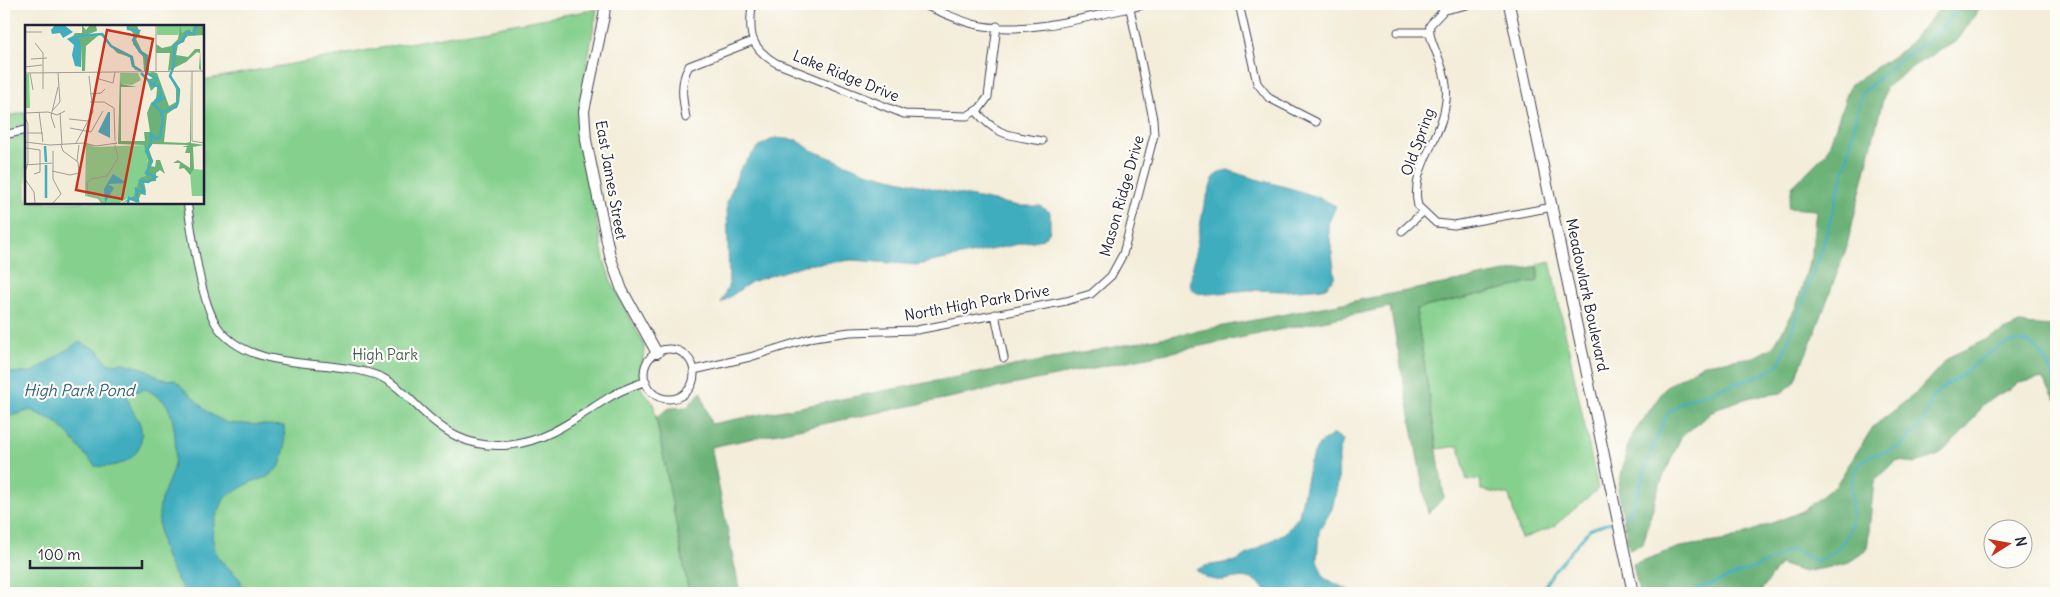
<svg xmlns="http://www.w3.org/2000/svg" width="2060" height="597" viewBox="0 0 2060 597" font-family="Delius,sans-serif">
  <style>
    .green { fill: #86d08d; stroke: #547964 }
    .forest { fill: #6cb278; stroke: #476a5a }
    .water { fill: #41adbf; stroke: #32687d }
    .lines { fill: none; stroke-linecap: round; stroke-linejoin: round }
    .stream { stroke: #41adbf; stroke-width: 2.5 }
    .street-casing { stroke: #414053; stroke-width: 9 }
    .secondary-casing { stroke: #414053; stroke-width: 12 }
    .street { stroke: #fff; stroke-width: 7 }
    .secondary { stroke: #fff; stroke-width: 10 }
    .labels { text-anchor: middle; stroke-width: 4.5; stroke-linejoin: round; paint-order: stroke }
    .street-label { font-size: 15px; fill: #22223b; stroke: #fdfcf7 }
    .park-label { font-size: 15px; fill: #455f58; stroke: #fdfcf7 }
    .water-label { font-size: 16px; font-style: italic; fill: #306176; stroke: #fdfcf7 }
    .inset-river { fill: none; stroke: #41adbf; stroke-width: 2.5 }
    .inset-road { fill: none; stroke: #9f9c9a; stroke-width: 1 }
    .view { fill: #c8321e; fill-opacity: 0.15; stroke: #c8321e; stroke-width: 2.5 }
    .inset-edge { fill: none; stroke: #22223b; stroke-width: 2.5 }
  </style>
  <rect width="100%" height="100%" fill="#fdfcf7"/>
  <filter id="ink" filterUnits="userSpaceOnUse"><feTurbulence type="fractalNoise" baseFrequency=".02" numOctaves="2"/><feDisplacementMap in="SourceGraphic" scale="10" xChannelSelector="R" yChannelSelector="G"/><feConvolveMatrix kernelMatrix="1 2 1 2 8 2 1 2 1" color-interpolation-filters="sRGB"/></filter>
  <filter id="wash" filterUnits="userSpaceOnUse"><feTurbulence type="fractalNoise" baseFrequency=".0096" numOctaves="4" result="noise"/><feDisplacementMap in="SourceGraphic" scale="20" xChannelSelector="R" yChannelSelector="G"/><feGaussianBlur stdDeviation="1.12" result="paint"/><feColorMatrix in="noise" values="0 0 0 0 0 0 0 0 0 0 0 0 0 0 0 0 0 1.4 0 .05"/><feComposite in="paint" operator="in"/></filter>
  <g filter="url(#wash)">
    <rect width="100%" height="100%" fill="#f3edd9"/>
    <path class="green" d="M597,9L579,109V130L604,260L611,281L644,345C645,370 629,383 653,402L689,593H4V117L26,112V202H202L203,80Z
      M1550,261L1598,489L1553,527L1521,539L1509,495L1481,490L1480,479L1467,481L1459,446L1437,449L1416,309L1538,281V264Z"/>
    <path class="forest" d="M1944,4H1983L1957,41L1915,65L1886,87L1846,249L1815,333L1793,384L1781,393L1751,397L1717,408L1681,437L1658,489L1643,544L1629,549L1618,489L1629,440L1666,387L1704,364L1754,357L1773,347L1796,307L1811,257L1816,210L1788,208L1792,187L1827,152L1850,85L1904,49Z
      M1537,266L1538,281L1416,309L1444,497L1428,514L1390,307L711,447L740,593H689L656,417L670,408L687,407L701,392L711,424Z
      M2019,324L2056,326V400L2042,378L2019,383L1983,404L1966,429L1939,455L1916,463L1896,461L1874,482L1867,550L1846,564L1804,572L1780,564L1761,591L1755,593H1639L1633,564L1680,547L1728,540L1803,511L1836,485L1873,427L1915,394L1949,357Z"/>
    <path class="water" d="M775,138L797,140L811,150L866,172L943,191L1019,206H1040L1050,212V231L1043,239L917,265L852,260L804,265L751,282L721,303L729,284L727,202L740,169L759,146Z
      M1228,170C1264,184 1301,187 1336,206L1328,224L1335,276L1326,288L1284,291L1249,290L1209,294L1197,293L1189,286L1204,205L1213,179L1219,172Z
      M79,342L98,350L108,364L124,363L146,369L161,379L175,380L210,414L227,423L284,426L285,447L280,466L267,477L251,482L225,497L215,519L212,536L217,557L240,579L244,593H186C169,569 158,546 159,516C159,500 167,486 172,472C178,455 176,421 167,405C163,399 152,393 146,389L127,394C129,410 140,418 141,429C145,458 119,469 95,466L58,423L31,410L4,418V373L33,372Z
      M1334,434L1343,440L1339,454L1338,483L1332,509L1319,531L1317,560L1324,578L1354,593H1267C1243,558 1224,597 1196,570L1205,566L1236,561L1286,532L1299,516L1310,462L1319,444Z"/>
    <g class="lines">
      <path class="stream" d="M1625,518L1634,503L1657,437L1668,413L1684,401L1764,374L1780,363L1823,246L1847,160L1862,93L1894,64L1932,38L1953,15L1959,4
        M1540,593L1554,571L1590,529L1611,522
        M1687,593L1756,567L1793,549L1816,561C1837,555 1853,535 1852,513C1852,496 1848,479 1859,465C1869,450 1890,455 1902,444C1910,437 1921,427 1925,418C1928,410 1930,400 1936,394C1942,386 1953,382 1961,376C1979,361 2014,325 2039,350C2048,359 2049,374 2056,384"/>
    </g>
  </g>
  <g filter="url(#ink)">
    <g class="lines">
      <g class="street-casing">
        <path id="street" d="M752,4C749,33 749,47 776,63L904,114L967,116L980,108L988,97L997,26
          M922,4C939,11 955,19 973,24C1024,37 1096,15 1147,4
          M1239,4L1257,83L1269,98L1316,122
          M1471,4L1444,10L1430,25C1428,39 1437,51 1441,65C1446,78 1448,93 1445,107C1440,141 1409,171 1418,206L1436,223L1454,225L1553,207
          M1398,32H1429
          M976,111C998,137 1010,135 1042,141
          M686,118C683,101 679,83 689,66L753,41
          M4,135L26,130
          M187,202C193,236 200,305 220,330C256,374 333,357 381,377C394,383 404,393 414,403C443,432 467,449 510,445C548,441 577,417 608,398C620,390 633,386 646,381
          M1402,231L1422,213
          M995,314L1004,358
          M644 374a25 25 0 1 1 50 0a25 25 0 1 1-50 0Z
          M694,370L750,357L814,337L850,332L917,330L1066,301L1091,294L1111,276L1123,254L1154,135L1153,119L1129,4"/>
      </g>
      <g class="secondary-casing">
        <path id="secondary" d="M605,4L604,16L584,111L586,140L610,256L622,290L657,353
          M1509,4L1633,593"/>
      </g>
      <use href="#street" class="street"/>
      <use href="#secondary" class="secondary"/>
    </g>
  </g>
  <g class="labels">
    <g class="street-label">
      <text transform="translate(846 76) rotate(22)" y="5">Lake Ridge Drive</text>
      <text transform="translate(1418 142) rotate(-70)" y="5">Old Spring</text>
      <text transform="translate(611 180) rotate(80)" y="5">East James Street</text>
      <text transform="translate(1122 196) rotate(-74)" y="5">Mason Ridge Drive</text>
      <text transform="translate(1587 295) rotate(78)" y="5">Meadowlark Boulevard</text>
      <text transform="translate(977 303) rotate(-10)" y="5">North High Park Drive</text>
    </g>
    <g class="park-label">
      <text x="385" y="360">High Park</text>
    </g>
    <g class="water-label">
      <text x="79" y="396">High Park Pond</text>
    </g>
  </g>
  <g transform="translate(25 25)">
    <rect width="179" height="179" fill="#f3edd9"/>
    <path d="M132,0H169V6L157,8L155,3L153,10H132ZM95,48H113L116,55L107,60L96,59ZM0,49H4L5,83H0ZM61,118L70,122L120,120L125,151L109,170L94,178H76L73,174L60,171ZM169,144L179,145V171H167L165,147Z" fill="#86d08d"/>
    <path d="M57,0L61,5L65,0H71L72,6L58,11L78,8L86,20L108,31L110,41L118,46L110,45L105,32L92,28L75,9L61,21L60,46H57L56,20L48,11L50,8H57ZM100,0H112L115,9L111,14L117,26L123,30L124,46H119L118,32L108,19V8ZM155,0L157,8L164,4L167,7L169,0H178L179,10L163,11L153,20L151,30L163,32L170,24H175L176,45L174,44L175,28L172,27L161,37L143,46L145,28H131V19L137,23L146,21L153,14ZM128,47L132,48L144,81L151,77V64L144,48L155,64L153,81L142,89L139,117L161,118L165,117L166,47V118L179,120L168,122L169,144L165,150L159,143L154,144L155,138H148L153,135L165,143V128H160L162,122H157L164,120L127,119L124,124L128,136L126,141L130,142L131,135H135L140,149L135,145L131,148V156L119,157L121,166L120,170L116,169L112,178L106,175L97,178L109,170L115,153L121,151L123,136L119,120L93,119L95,49L96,59L112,62H96V116H120L119,107H125L122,88L126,78L131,74L132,63L131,61L126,66L122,55L128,53L121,48Z" fill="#6cb278"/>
    <path d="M30,0H39L48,7L38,13L35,8L27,9L26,5ZM48,11H53L56,20V42L50,41L47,30L49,20L42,14ZM83,87H85V113L73,107ZM88,149L102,158L83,159L89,163L80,178L79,164Z" fill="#41adbf"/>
    <path class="inset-river" d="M103,0V4L114,6L108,15L115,27L122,31V48L132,54L127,60L134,61L136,70L132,74L140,73L128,79L135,85L138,95L135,112L131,114L126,109V119L121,126L127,136L121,148L131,152L123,157L115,156L119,168L111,164L113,176L104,173L103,178M53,11L77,9L86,21L106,32L108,41L116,46M116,48L127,59M137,87L151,82L153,77L154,65L145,51L149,40V20L158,16L161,7L169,9L171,0M20,121L21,137M21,173V140"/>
    <path class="inset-road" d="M0,7H17M10,18L18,28V64M6,34L22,33M0,42L17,40M131,46V0M167,46V116L179,118M0,48L179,46M5,48L8,65M73,48L74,54L88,58L90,47M65,69L76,68L80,64M65,77H79L89,83L90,116M28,85L35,77L33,48M14,87L18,117M0,88L23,87L32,90L40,86M35,88L37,120M0,92L3,99V138L0,147M44,94L63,96M30,103L26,91L33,62M45,103L66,107L78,86M2,108H18M0,117L25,120L59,118L71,121L92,118L88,119M51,118L68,87L64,51M1,123L15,125V147L9,149M28,126V154L36,169L28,178M52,136L54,120M0,140L27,138M27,146L45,150L54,148L53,137L38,126L36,120M0,154L9,167L10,178M77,178L74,173L63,170L62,158L66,154L82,151L93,133L90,120"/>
    <path class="view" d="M82,5L128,14L97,174L51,165Z"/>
    <rect width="179" height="179" class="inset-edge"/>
  </g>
  <rect width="2060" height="597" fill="none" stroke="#fdfcf7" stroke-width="20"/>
  <g transform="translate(2008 544) rotate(79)"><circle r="24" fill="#fdfcf7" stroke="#a5a5ac"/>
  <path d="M0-4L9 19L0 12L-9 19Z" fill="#c8321e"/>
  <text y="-8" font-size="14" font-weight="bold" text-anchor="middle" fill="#22223b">N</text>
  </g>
  <path d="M30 560v8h112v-8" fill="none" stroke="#22223b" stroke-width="2.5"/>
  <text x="38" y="560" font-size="15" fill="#22223b" stroke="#fdfcf7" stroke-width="4" paint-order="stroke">100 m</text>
</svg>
